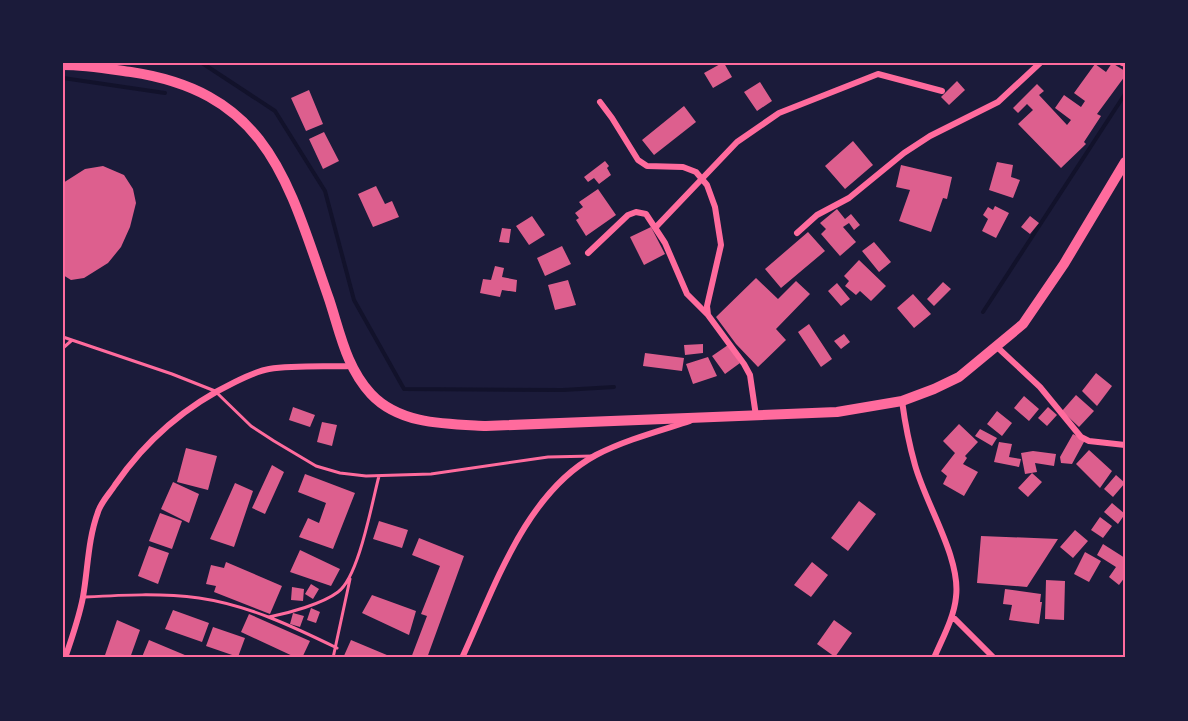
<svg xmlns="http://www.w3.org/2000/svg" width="1188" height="721" viewBox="0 0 1188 721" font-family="Poppins,sans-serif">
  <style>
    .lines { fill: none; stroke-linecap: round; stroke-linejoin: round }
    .stream { stroke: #12122b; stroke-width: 4 }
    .building { fill: #dd5f8e }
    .service { stroke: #ff6b9d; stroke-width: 3 }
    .minor { stroke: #ff6b9d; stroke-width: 6 }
    .primary { stroke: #ff6b9d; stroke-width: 10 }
    .neatline { fill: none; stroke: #ff6b9d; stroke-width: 2 }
  </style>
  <rect width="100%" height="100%" fill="#1b1b3a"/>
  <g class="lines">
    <path class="stream" d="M202,63L275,111L325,191L354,300L404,389L563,390L614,387
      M63,78L165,93
      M983,312L1125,94"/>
  </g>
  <path class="building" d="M722,63H724L732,77L713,88L704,73Z
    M1112,63L1125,71V76L1097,114L1101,116L1084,142L1086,144L1061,168L1018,124L1033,110L1027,104L1018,113L1013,108L1037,84L1044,91L1039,95L1067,125L1071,120L1055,108L1064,95L1081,107L1085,101L1074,93L1095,64L1106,72Z
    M957,81L965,90L949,105L941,97Z
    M760,82L772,101L757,111L744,92Z
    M309,90L323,124L306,131L291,98Z
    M684,106L696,122L654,155L642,140Z
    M324,132L339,161L323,169L309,139Z
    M853,141L873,165L845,189L825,166Z
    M605,161L609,166L607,168L611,175L599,184L594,178L588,182L584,177Z
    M997,162L1013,165L1011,177L1020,180L1013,198L989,190Z
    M901,165L952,177L947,199L943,198L931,232L899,221L910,190L896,187Z
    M103,166L124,175L133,189L136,203L130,227L121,247L108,263L84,278L71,280L63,275V183L85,169Z
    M376,186L385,204L392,201L399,217L373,227L358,194Z
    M598,189L616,215L586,236L576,220L579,218L575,213L583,207L579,202Z
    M995,206L1009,213L996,238L982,231L988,219L983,215L988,207L993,210Z
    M837,209L845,219L851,214L860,225L854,230L849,223L843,227L856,242L840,256L821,234L826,229L820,223Z
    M532,216L545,235L529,245L516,226Z
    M1030,216L1039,223L1030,234L1021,227Z
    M651,227L665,254L644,265L630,237Z
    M502,228L511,229L509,243L499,242Z
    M808,232L825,251L781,288L765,269Z
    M874,242L891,262L879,272L862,251Z
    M562,246L571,264L545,276L537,258Z
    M859,260L886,286L871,301L860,291L856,295L845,286L849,281L844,276Z
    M495,266L504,268L502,277L517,280L516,292L502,290L500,297L480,293L483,279L491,280Z
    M756,278L778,299L796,281L810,294L776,329L786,340L758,367L736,344L716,317Z
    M568,280L576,305L555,310L548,285Z
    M943,282L951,289L934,306L927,299Z
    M837,283L850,299L841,306L828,291Z
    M913,294L931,314L914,328L897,308Z
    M809,324L832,359L821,367L798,332Z
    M844,334L850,342L841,349L834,341Z
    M703,344V353L685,355L684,345Z
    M728,345L740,363L725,374L712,356Z
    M645,353L684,358L682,371L643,366Z
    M708,357L717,376L693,384L686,364Z
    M1096,373L1112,386L1097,406L1082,391Z
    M1076,395L1094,411L1079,427L1062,411Z
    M1024,396L1039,409L1029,421L1014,408Z
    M293,407L315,415L310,427L289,420Z
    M1048,407L1057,415L1047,426L1038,418Z
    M997,411L1012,423L1002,436L987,424Z
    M322,422L337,425L332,446L317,442Z
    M959,424L978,442L965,456L967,458L963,464L978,472L964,496L943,484L947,476L941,471L955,453L943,441Z
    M980,429L997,438L992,446L975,436Z
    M1073,434L1085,440L1072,464L1061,463L1060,457Z
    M999,442L1012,444L1009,457L1021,459L1019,467L994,462Z
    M186,448L217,456L208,490L177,482Z
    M1089,450L1112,471L1100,488L1076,464Z
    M1033,451L1056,454L1054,466L1035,463L1037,472L1025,474L1021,453Z
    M272,465L284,472L265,514L252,508Z
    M1032,473L1042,482L1028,497L1018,488Z
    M305,474L355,493L333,549L299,537L308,518L319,523L326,503L298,492Z
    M1116,475L1125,483L1113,497L1104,489Z
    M173,482L199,494L189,523L161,509Z
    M235,483L253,491L234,547L210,539Z
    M859,501L876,514L848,551L831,538Z
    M1112,503L1125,514L1118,524L1104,512Z
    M160,513L182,521L172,549L149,541Z
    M1100,517L1112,526L1103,538L1091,530Z
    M379,521L408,530L402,548L373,539Z
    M1075,530L1088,541L1073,558L1060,547Z
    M981,536L1058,539L1027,587L977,583Z
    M419,538L464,556L427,658H411L427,616L421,614L440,566L412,555Z
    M1103,544L1125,558V577L1119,585L1109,577L1116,567L1097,555Z
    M149,546L169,553L158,584L138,576Z
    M300,550L340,569L331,586L290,572Z
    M1085,552L1101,561L1089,582L1074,574Z
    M226,562L282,586L270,614L214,592L216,586L206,584L211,565L224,568Z
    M812,562L828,575L811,597L794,585Z
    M1046,580L1065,581L1064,620L1045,619Z
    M311,584L319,589L313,599L305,594Z
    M292,587L304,589L303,601L291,600Z
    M1005,589L1041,594L1040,602H1042L1039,624L1009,620L1012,605L1003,604Z
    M372,595L416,611L409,635L362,613Z
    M311,608L320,612L316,623L307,620Z
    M173,610L209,623L202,642L165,629Z
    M293,613L304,616L300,627L290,624Z
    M249,614L310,641L302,658H297L241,632Z
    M117,620L140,630L130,658H104Z
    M834,620L852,633L835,657L817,644Z
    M213,627L245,638L238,657L206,646Z
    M149,640L192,658H143L142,657Z
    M351,640L394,658H343Z"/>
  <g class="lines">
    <path class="service" d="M63,337L172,374L215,391L251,426L274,441L316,466L340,473L366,476L431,474L548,457L593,456
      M63,348L71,341
      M85,597C123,595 161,593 199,598C248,605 294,627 337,648
      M269,617C289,613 322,604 338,592C359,577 372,502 379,476
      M333,658L350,579"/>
    <path class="minor" d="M1122,63L1125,64
      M600,102L612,118L638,160L647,166L683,167L696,172L707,185L715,207L721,245L707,306L708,315L744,364L750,375L756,416
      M655,228L737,142L779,113L878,74L942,91
      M797,233L817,215L849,198L904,153L930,136L998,102L1040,63
      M588,253L628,215L636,212L646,214L665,243L687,294L708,315
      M996,346L1040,387L1081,437L1089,441L1125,445
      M902,401C905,423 909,444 915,465C926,505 961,558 956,597C954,618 942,639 934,658
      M952,616L994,658
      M65,658C72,638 79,618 83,597C88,568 88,539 98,512C101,502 110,493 115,485C146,440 185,406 235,382C245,377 257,371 269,369C295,365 324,367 351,366
      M462,658C494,589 525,493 596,455C625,440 659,431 690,421"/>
    <path class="primary" d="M63,65C85,65 109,69 131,72C270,93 288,183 329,299C340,332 346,367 371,394C400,425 447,424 486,426L837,412L902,401L934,389L959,377L1023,324L1064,264L1125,162"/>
  </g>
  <rect width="1188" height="721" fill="none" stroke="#1b1b3a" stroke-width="129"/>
  <rect x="64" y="64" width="1060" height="592" class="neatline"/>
</svg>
